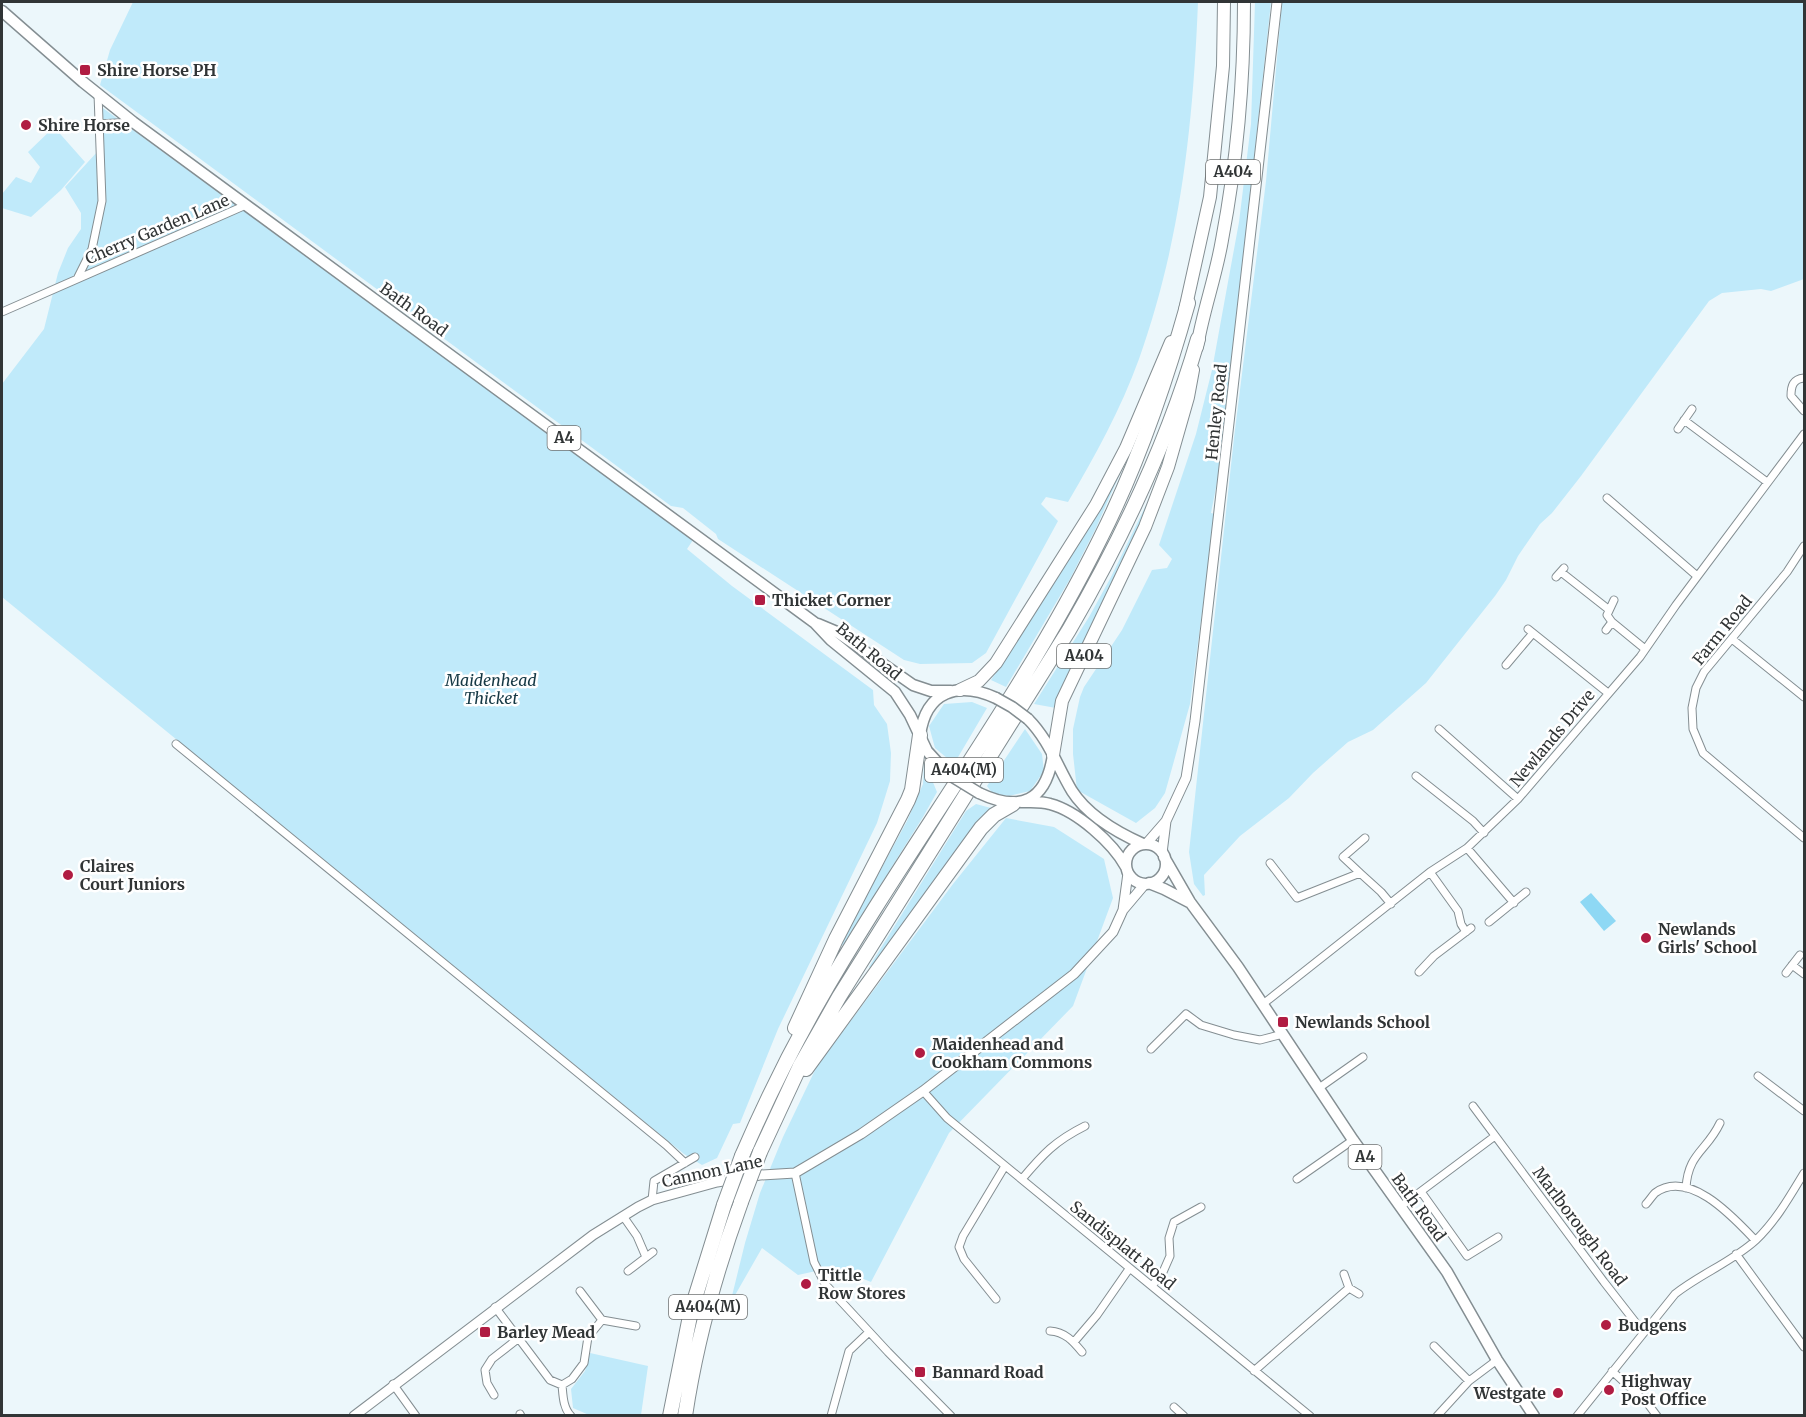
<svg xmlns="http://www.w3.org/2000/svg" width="1806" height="1417" viewBox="0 0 1806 1417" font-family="Merriweather,serif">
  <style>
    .green { fill: #c0eafa }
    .water { fill: #8ed8f4 }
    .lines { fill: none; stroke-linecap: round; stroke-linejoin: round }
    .minor-casing { stroke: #848e92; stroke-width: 9 }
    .tertiary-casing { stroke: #848e92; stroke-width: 11 }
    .primary-casing { stroke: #848e92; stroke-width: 13 }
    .trunk-casing { stroke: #848e92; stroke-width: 14 }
    .motorway-casing { stroke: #848e92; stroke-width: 16 }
    .minor { stroke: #fff; stroke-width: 7 }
    .tertiary { stroke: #fff; stroke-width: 9 }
    .primary { stroke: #fff; stroke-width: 10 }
    .trunk { stroke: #fff; stroke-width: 12 }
    .motorway { stroke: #fff; stroke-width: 14 }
    .primary-bridge-casing { stroke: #848e92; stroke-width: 13; stroke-linecap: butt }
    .motorway-bridge-casing { stroke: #848e92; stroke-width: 16; stroke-linecap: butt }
    .primary-bridge { stroke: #fff; stroke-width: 10 }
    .motorway-bridge { stroke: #fff; stroke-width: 14 }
    .poi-dot { fill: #b01c42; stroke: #fff; stroke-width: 2 }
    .labels { text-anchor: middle; stroke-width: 5; stroke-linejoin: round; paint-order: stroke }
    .shield { fill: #fff; stroke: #6f7272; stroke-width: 1.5 }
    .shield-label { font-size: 15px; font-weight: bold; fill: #313536 }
    .poi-label { font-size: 16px; font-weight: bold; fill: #313536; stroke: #fff; text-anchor: start }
    .street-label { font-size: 16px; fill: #313536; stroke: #fff }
    .park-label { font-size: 16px; font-style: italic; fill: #153844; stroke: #fff }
  </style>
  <rect width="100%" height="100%" fill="#ecf7fb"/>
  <path class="green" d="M133,2H1198C1193,127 1181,240 1139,359C1121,409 1095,456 1068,502L1046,497L1041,504L1058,521L986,653L972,663L920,664L904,660L718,539L716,534L683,508L671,506L100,85L110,50Z
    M1255,2H1271L1221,462L1211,513L1215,514L1190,704L1165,793L1155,808L1136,823L1077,790L1073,754V729L1080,697L1084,687L1122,630L1152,570L1167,568L1172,559L1159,545L1196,434L1212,370L1228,282L1239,222L1251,124Z
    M1282,2H1804V279L1771,291L1761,289L1722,293L1709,301L1581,476L1552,513L1540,524L1518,556L1506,580L1495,596L1426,683L1373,730L1348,742L1313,773L1289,798L1240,836L1204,875L1205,895L1203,896L1194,884L1189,852L1234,438L1266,181Z
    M96,103L693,540L687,549L732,586L873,690L874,705L887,724L891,753L890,781L877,823L778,1029L740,1123L733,1124L717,1158L702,1165L684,1154L2,597V384L44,329L58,273L68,248L81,229V213L65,187L98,151Z
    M54,127L85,162L61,190L31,217L2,208V194L16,177L31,183L40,167L28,152Z
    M1130,451L1096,528L1070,579L1006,687L991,680L1084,536Z
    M1147,503L1143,517L1056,708L1034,704L1089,617L1111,577Z
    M972,702L987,708L954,764L935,748L929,726L944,704Z
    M1025,729L1042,754L1044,771L1030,791L1009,796L993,794L987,786Z
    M924,763L937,777L932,780L937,792L923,817L843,945H840L907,821L923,784Z
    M976,804L991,808L967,836L871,969L869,967L966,811Z
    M1006,818L1054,827L1104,859L1113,898L1073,1006L949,1133L871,1282L834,1267L798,1275L762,1248L730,1304L745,1243L760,1193L783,1137L817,1066L953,884Z
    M590,1353L648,1366L641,1415H589L573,1408L571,1389L585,1371Z"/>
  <path class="water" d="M1591,893L1616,921L1604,931L1580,902Z"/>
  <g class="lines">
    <g class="minor-casing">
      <path id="minor" d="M99,124L133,122
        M78,277L92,249L102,201L98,94
        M2,312L246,205
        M1804,378C1793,379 1791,386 1791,396L1804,411
        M1684,420L1767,482
        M1678,429L1692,409
        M1607,498L1697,576
        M1804,546L1787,572L1704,672L1696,688L1692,708L1693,729L1703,753L1804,838
        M1561,572L1608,609
        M1556,577L1564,568
        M1614,600L1607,615L1612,622L1645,649
        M1528,629L1608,693
        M1606,630L1612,622
        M1732,639L1804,697
        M1506,665L1533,633
        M1439,729L1518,799
        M176,744L666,1145L685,1163
        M1416,776L1473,821L1484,833
        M1467,848L1514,903
        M1270,863L1297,898L1360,873L1381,892L1391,904
        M1430,872L1458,911L1461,924L1466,932
        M1360,873L1343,857L1365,838
        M1489,922L1526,892
        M1792,965L1804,974
        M1419,972L1434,956L1471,928
        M1786,973L1800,955
        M1263,1004L1430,872L1467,848L1518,799L1640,657L1676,605L1804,434
        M1151,1049L1186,1014L1201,1025L1234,1035L1260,1040L1283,1034
        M1758,1076L1804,1111
        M1319,1088L1363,1057
        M923,1091L947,1118L1310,1416
        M1473,1106L1604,1282L1636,1323L1645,1330
        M795,1173L814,1262L825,1284L888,1352L951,1416
        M1022,1179C1043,1154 1055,1141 1085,1126
        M1297,1179L1353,1140
        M1686,1188C1688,1153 1707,1151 1720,1123
        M1422,1193L1467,1256L1498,1237
        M652,1200L654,1181L695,1157
        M1646,1204C1649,1201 1652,1196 1655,1193C1689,1168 1734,1218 1755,1240
        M1400,1207L1495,1136
        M623,1216L637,1236L646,1257
        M1736,1254L1804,1347
        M628,1271L653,1252
        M1344,1274L1349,1288L1359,1294
        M1152,1286L1163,1272L1170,1256L1169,1238L1174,1222L1201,1207
        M580,1291L602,1320L636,1326
        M996,1299L964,1259L959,1247L963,1236L1005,1166
        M495,1307L550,1380L562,1385L572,1379L584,1363L588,1337L602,1320
        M1050,1331C1065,1332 1073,1341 1082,1352
        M1074,1342L1097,1315L1129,1269
        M1434,1346L1469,1381
        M1254,1371L1349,1288
        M1612,1371L1648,1404L1657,1416
        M393,1384L416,1416
        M562,1385C563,1395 563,1408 571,1416
        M494,1395L487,1383L485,1370L492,1359L519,1338
        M1174,1407L1184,1416
        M520,1414L521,1416
        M831,1416L849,1351L869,1332
        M1437,1416L1469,1381L1497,1360
        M1577,1416L1675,1294C1700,1274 1732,1262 1756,1240C1776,1221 1790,1196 1804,1173"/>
    </g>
    <g class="tertiary-casing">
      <path id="tertiary" d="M1146,844L1166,821L1186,778L1195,721L1277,2
        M1162,853L1166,821
        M1123,910L1128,873
        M354,1416L593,1235L638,1207L652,1200L717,1182L760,1175L795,1173L861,1134L923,1091L1074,974L1113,932L1123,910L1145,884"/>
    </g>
    <g class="primary-casing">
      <path id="primary" d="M2,11L83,82L133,122L815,623L831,640L895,692L910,715L927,751L948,774
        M818,624L837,632L913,685L931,691H951
        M1028,719C1049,740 1057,766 1072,791C1088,816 1116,832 1143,844
        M920,735C926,691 958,681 996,698
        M979,793C1021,813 1046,801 1053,755
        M1021,802C1031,802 1041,801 1050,804C1077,811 1113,843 1126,867
        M1126 864a20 20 0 1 1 40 0a20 20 0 1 1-40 0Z
        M1164,857L1190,902L1238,967L1353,1140L1447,1272L1497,1360L1534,1416
        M1149,883L1164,889L1189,902"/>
    </g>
    <g class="trunk-casing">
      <path id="trunk" d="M1185,310L1210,197L1223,66L1224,2
        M1197,347C1203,311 1216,276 1222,240C1237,161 1244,81 1244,2
        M960,690L979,681L996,663L1096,505L1126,448L1171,342
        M1053,755L1062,701L1145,527L1168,467L1188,397L1193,370"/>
    </g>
    <g class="motorway-casing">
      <path id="motorway" d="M795,1028L836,939L908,800L912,790L920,735
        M806,1069L981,828L994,815L1013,804
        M760,1152L800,1066L839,997L1069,630C1123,537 1168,442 1198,339
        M742,1156C764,1105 788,1056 815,1008C905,849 1019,703 1100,539C1138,464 1165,385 1188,303
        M670,1416L691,1311L724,1205
        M685,1416C696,1342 716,1271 741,1202"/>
    </g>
    <use href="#minor" class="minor"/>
    <use href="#tertiary" class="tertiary"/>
    <use href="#primary" class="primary"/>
    <use href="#trunk" class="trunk"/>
    <use href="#motorway" class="motorway"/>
    <g class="primary-bridge-casing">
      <path id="primary-bridge" d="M996,698L1012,707L1028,719
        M948,774L979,793"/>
    </g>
    <g class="motorway-bridge-casing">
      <path id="motorway-bridge" d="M741,1202L760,1152
        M724,1205L742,1156"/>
    </g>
    <use href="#primary-bridge" class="primary-bridge"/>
    <use href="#motorway-bridge" class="motorway-bridge"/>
  </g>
  <g class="poi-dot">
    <rect x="79" y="64" width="12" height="12" rx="3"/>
    <circle cx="26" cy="125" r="6"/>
    <rect x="754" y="594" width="12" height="12" rx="3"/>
    <circle cx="68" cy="875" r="6"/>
    <circle cx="1646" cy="938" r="6"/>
    <rect x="1277" y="1016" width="12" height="12" rx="3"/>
    <circle cx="920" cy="1053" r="6"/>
    <circle cx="806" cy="1284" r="6"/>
    <circle cx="1606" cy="1325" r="6"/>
    <rect x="479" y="1326" width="12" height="12" rx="3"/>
    <rect x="914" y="1366" width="12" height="12" rx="3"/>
    <circle cx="1609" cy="1390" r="6"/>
    <circle cx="1558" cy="1393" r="6"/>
  </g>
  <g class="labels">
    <g class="shield">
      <rect x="1206" y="160" width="54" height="24" rx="4.5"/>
      <rect x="547.5" y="426" width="33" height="24" rx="4.5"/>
      <rect x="1057" y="644" width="54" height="24" rx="4.5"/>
      <rect x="925" y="758" width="78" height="24" rx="4.5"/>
      <rect x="1348.5" y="1145" width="33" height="24" rx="4.5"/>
      <rect x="669" y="1295" width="78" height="24" rx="4.5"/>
    </g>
    <g class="shield-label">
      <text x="1233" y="177">A404</text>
      <text x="564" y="443">A4</text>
      <text x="1084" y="661">A404</text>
      <text x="964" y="775">A404(M)</text>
      <text x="1365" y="1162">A4</text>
      <text x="708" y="1312">A404(M)</text>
    </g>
    <g class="poi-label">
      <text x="97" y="76">Shire Horse PH</text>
      <text x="38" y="131">Shire Horse</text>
      <text x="772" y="606">Thicket Corner</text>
      <text x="80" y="872">Claires<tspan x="80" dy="18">Court Juniors</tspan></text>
      <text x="1658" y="935">Newlands<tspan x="1658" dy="18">Girls' School</tspan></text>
      <text x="1295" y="1028">Newlands School</text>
      <text x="932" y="1050">Maidenhead and<tspan x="932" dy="18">Cookham Commons</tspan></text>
      <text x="818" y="1281">Tittle<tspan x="818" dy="18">Row Stores</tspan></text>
      <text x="1618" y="1331">Budgens</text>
      <text x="497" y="1338">Barley Mead</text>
      <text x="932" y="1378">Bannard Road</text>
      <text x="1621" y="1387">Highway<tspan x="1621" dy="18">Post Office</tspan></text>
      <text x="1546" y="1399" text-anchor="end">Westgate</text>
    </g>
    <g class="street-label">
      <text transform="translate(157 229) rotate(-23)" y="6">Cherry Garden Lane</text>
      <text transform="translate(414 309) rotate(36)" y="6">Bath Road</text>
      <text transform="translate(1216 412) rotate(-84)" y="6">Henley Road</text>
      <text transform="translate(1722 630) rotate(-51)" y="6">Farm Road</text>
      <text transform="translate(869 651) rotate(40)" y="6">Bath Road</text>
      <text transform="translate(1552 738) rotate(-50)" y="6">Newlands Drive</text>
      <text transform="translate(712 1171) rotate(-12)" y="6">Cannon Lane</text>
      <text transform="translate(1419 1207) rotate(54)" y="6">Bath Road</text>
      <text transform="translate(1580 1226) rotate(53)" y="6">Marlborough Road</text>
      <text transform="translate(1123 1245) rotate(39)" y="6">Sandisplatt Road</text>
    </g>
    <g class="park-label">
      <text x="491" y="686">Maidenhead<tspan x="491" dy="18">Thicket</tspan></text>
    </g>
  </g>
  <rect width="1806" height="1417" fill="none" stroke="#313536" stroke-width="6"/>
</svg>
